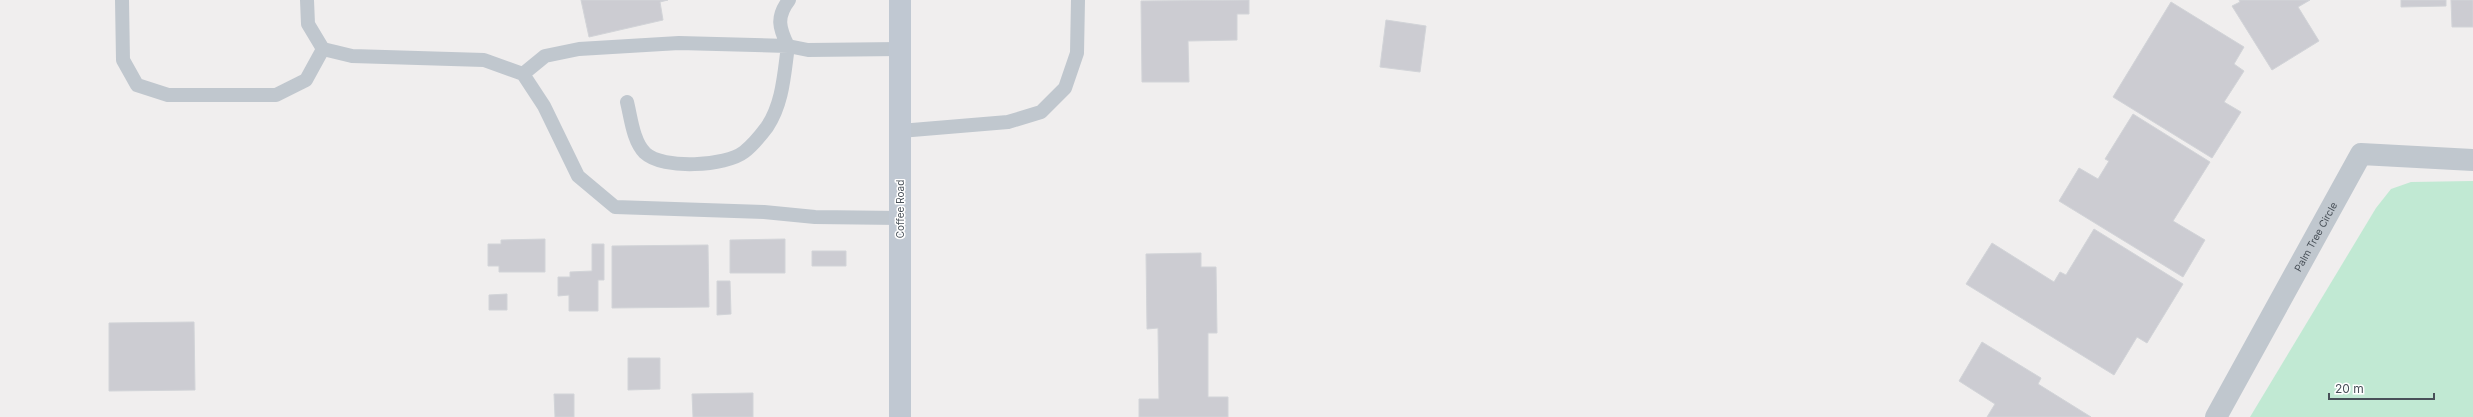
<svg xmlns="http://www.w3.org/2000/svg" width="2473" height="417" viewBox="0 0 2473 417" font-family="Inter,sans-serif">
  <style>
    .green { fill: #c1e9d3 }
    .building { fill: #ccccd2; stroke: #d2d4d8 }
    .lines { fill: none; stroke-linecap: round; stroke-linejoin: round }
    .service { stroke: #c0c7ce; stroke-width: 14 }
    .minor { stroke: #c0c7ce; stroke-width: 22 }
    .secondary { stroke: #c0c8d2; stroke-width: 22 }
    .labels { text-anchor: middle; stroke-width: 3; stroke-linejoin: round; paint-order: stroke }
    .street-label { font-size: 10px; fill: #485058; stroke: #fff }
  </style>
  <rect width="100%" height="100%" fill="#f0eeee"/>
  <path class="green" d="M2473,181V417H2250L2376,208L2391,189L2411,182Z"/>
  <path class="building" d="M581,0H668L660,2L663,20L589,37Z
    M1249,0V14H1237V40L1188,41L1189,82H1142L1141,1Z
    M2239,0H2310L2298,7L2319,41L2272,70L2232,6L2240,2Z
    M2401,0H2446V6L2401,7Z
    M2451,0H2473V27H2452Z
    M2171,2L2244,47L2234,64L2244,71L2224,102L2241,112L2212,158L2113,97Z
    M1386,20L1426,26L1420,72L1380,67Z
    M2133,114L2210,162L2173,221L2205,240L2183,277L2059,201L2079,168L2098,179L2109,161L2105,159Z
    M2094,229L2183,284L2147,343L2137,337L2114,375L1966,284L1992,243L2054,282L2060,272L2066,275Z
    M545,239V272H499V266H488V244H501V240Z
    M785,239V273H730V240Z
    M592,244H604V280H598V311H569V295L558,296V277H570V272L592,271Z
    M708,245L709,307L612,308V246Z
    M812,251H846V266H812Z
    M1201,253V267H1216L1217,333H1208V397H1228V417H1139V399H1159L1158,328L1147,329L1146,254Z
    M717,281H730L731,314L717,315Z
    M507,294V310H489V295Z
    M194,322L195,390L109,391V323Z
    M1982,342L2041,378L2038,384L2091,417H1987L1995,404L1959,381Z
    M628,358H660V389L628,390Z
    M753,393V417H693L692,394Z
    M554,394H574V417H555Z"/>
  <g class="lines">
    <path class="service" d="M122,0L123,60L137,85L168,95H276L306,80L323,49
      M307,0L308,24L323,49L352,56L484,60L523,74L544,106L578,176L615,207L764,212L815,217L900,218
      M789,0C776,17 779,28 788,46L808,50L900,49
      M523,74L545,56L579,49L679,43L788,46C784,74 783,103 767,127C761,135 752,146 744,152C726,166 663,170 645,153C633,141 631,118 627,102
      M900,131L1008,122L1041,112L1065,88L1077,53L1078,0"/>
    <path class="minor" id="s1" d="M2216,417L2361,154L2473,160"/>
    <path class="secondary" d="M900,0V417"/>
  </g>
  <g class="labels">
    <g class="street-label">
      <text transform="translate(900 209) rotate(-90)" y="4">Coffee Road</text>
      <text dy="4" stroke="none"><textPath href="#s1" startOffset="206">Palm Tree Circle</textPath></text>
    </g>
  </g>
  <path d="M2329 393v6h105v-6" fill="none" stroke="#485058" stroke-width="2"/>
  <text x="2335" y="393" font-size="12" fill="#485058" stroke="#ffffff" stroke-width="3" paint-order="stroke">20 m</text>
</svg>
